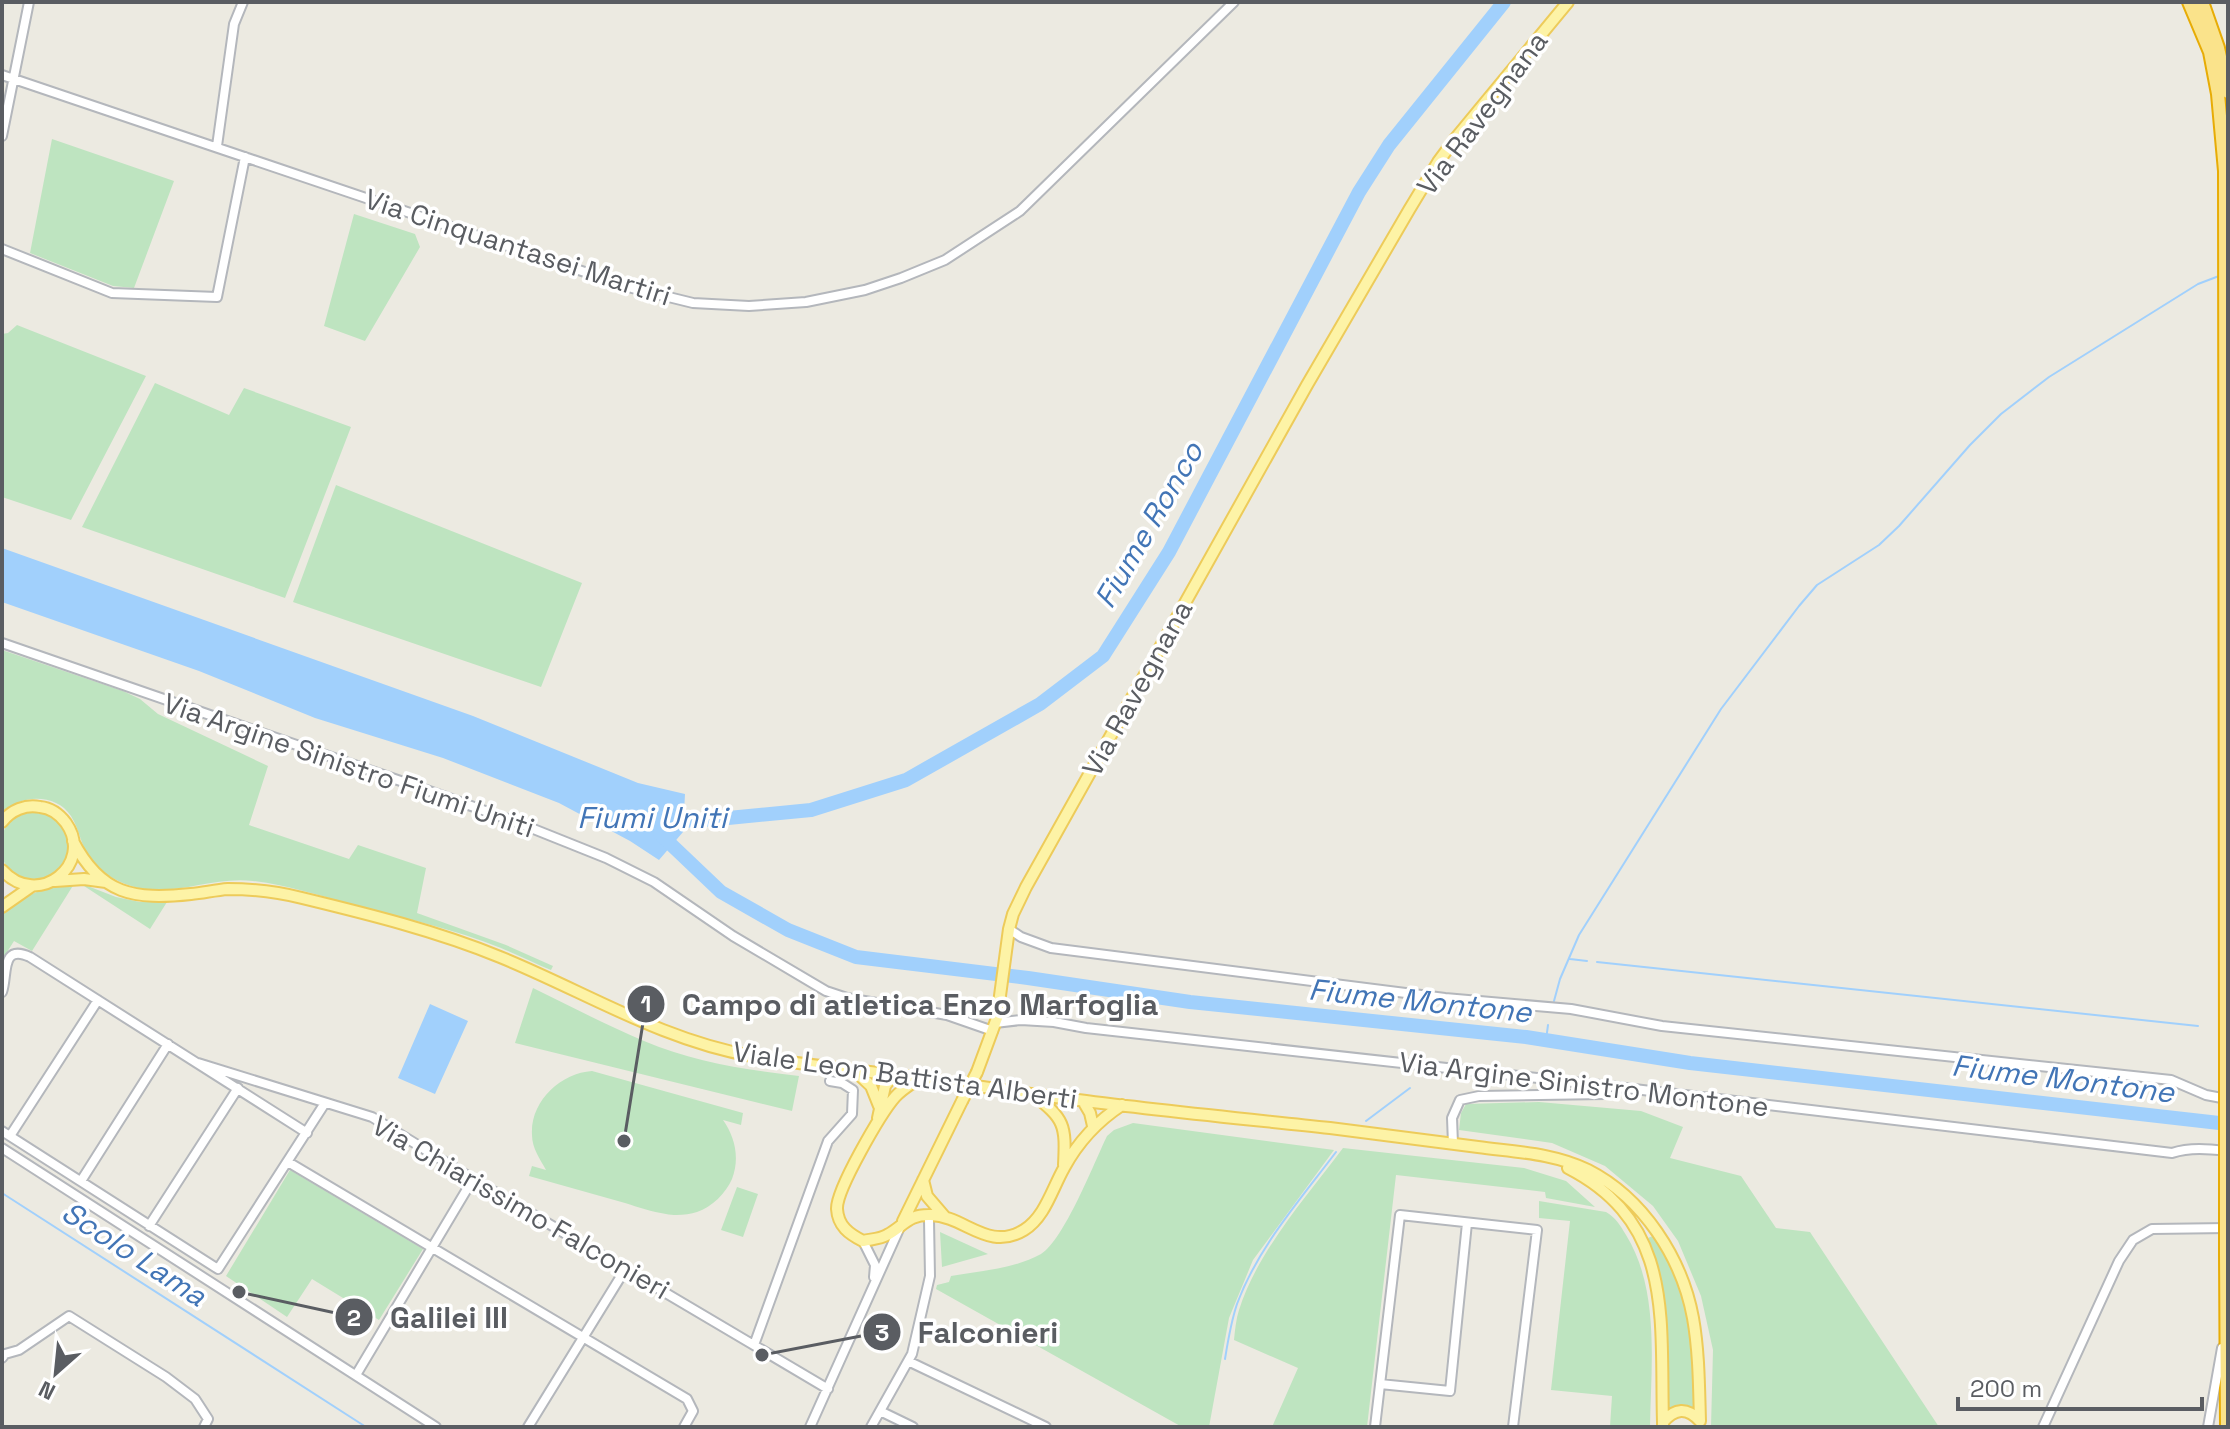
<svg xmlns="http://www.w3.org/2000/svg" width="2230" height="1429" viewBox="0 0 2230 1429" font-family="'Space Grotesk',sans-serif">
  <style>
    .green { fill: #bee4c0 }
    .water { fill: #a1d0fc }
    .lines { fill: none; stroke-linecap: round; stroke-linejoin: round }
    .stream { stroke: #a1d0fc; stroke-width: 2 }
    .river { stroke: #a1d0fc; stroke-width: 14 }
    .minor-casing { stroke: #b4b7bc; stroke-width: 12 }
    .major-casing { stroke: #edcb5a; stroke-width: 14 }
    .highway-casing { stroke: #e7ac06; stroke-width: 16 }
    .minor { stroke: #fff; stroke-width: 8 }
    .major { stroke: #fdf3a6; stroke-width: 10 }
    .highway { stroke: #fae38b; stroke-width: 12 }
    .major-bridge-casing { stroke: #edcb5a; stroke-width: 14; stroke-linecap: butt }
    .highway-bridge-casing { stroke: #e7ac06; stroke-width: 16; stroke-linecap: butt }
    .major-bridge { stroke: #fdf3a6; stroke-width: 10 }
    .highway-bridge { stroke: #fae38b; stroke-width: 12 }
    .labels { text-anchor: middle; stroke-width: 7; stroke-linejoin: round; paint-order: stroke }
    .street-label { font-size: 28px; fill: #5a5d62; stroke: #fff }
    .water-label { font-size: 30px; font-style: italic; fill: #4275b6; stroke: #fff }
    .leader { fill: none; stroke: #5a5d62; stroke-width: 3 }
    .callout-dot { fill: #5a5d62; stroke: #fff; stroke-width: 3 }
    .mark-label { font-size: 24px; text-anchor: middle; font-weight: bold; fill: #fff }
    .callout-label { font-size: 30px; text-anchor: middle; font-weight: bold; fill: #5a5d62; stroke: #fff; stroke-width: 7; stroke-linejoin: round; paint-order: stroke }
  </style>
  <rect width="100%" height="100%" fill="#eceae1"/>
  <path class="green" d="M52,139L174,181L134,288L113,286L30,253Z
    M354,214L415,234L420,247L365,341L324,326Z
    M17,325L146,376L71,520L2,497V334L8,333Z
    M155,383L229,415L244,388L351,427L285,598L82,527Z
    M336,485L582,583L541,687L293,602Z
    M2,650L123,691L140,699L158,714L268,766L249,825L349,859L358,845L426,868L417,913L506,945L553,966L551,970C534,963 518,955 501,948C454,929 403,918 354,905C321,896 287,885 253,881C215,876 176,896 138,888C120,883 103,875 91,860C81,847 80,830 71,816C56,793 20,794 2,813Z
    M0 846a34 34 0 1 1 68 0a34 34 0 1 1-68 0Z
    M74,884L32,951L14,941L2,960V913C22,896 48,885 74,884Z
    M85,885L116,897L140,902H167L150,929L84,886Z
    M533,988C570,1006 606,1025 644,1041C693,1062 747,1070 799,1076L792,1111L515,1043Z
    M592,1071L743,1113L741,1125L723,1120C735,1137 740,1158 732,1179C726,1193 712,1207 697,1212C688,1215 675,1216 666,1214C652,1212 638,1207 625,1203C593,1194 561,1185 529,1176L532,1166L546,1170C540,1159 532,1148 532,1135C530,1101 561,1073 592,1071Z
    M1539,1102L1641,1111L1683,1127L1670,1158L1741,1176L1776,1228L1810,1232L1939,1427H1711L1713,1350L1701,1296L1678,1241L1653,1206L1605,1166L1552,1143L1459,1130L1461,1113L1466,1104Z
    M1133,1123L1334,1150L1253,1260L1229,1318L1209,1427H1182L936,1289L937,1285L949,1282L951,1276C980,1271 1014,1269 1041,1254C1064,1240 1094,1163 1107,1136L1114,1130Z
    M1343,1148L1524,1168L1566,1181L1595,1207L1546,1198L1545,1192L1396,1175L1367,1427H1272L1298,1368L1234,1340C1235,1330 1236,1319 1239,1310C1257,1252 1307,1196 1343,1148Z
    M290,1170L423,1249L379,1320L312,1279L287,1317L226,1276Z
    M737,1187L758,1194L743,1237L721,1230Z
    M1539,1201L1606,1212C1616,1218 1620,1225 1626,1235C1660,1290 1651,1365 1650,1427H1610L1612,1396L1551,1390L1570,1221L1539,1218Z
    M940,1232L988,1254L942,1267Z
    M1655,1235C1666,1256 1678,1276 1684,1298C1694,1334 1693,1374 1696,1411C1686,1405 1678,1404 1668,1410C1667,1353 1672,1292 1648,1238Z"/>
  <path class="water" d="M2,548L473,716L638,783L685,794L683,832L659,860L630,841L559,803L443,758L315,718L199,671L2,602Z
    M430,1004L468,1021L435,1094L398,1078Z"/>
  <g class="lines">
    <path class="stream" d="M1570,959L1587,961
      M1597,962L2198,1026
      M1554,1001L1560,979L1579,935L1721,709L1799,606L1817,585L1879,545L1899,526L1970,445L2001,414L2049,377L2198,284L2219,276
      M1546,1040L1548,1025
      M1366,1121L1410,1088
      M2,1193L366,1427
      M1225,1359C1228,1340 1231,1322 1237,1304C1258,1247 1300,1200 1336,1152"/>
    <path class="river" d="M666,822L718,819L811,810L906,780L1040,704L1103,656L1169,552L1359,192L1389,145L1504,2
      M660,834L721,892L788,930L856,957L1028,978L1190,1002L1526,1037L1690,1063L2228,1124"/>
    <g class="minor-casing">
      <path id="minor" d="M2,75L632,288L693,303L749,306L806,302L865,290L901,278L945,260L1020,211L1234,2
        M2,136L29,2
        M217,146L234,24L243,2
        M2,249L112,293L217,297L245,157
        M2,643L415,786L516,822L606,858L654,882L733,936L826,991L847,998L947,1015L993,1031
        M1009,929L1021,937L1051,948L1445,998L1571,1009L1662,1026L2171,1080L2206,1095L2227,1099
        M2,992C8,976 0,943 30,957L307,1133
        M995,1023L1021,1020L1054,1022L1086,1028L1609,1086L2172,1153C2190,1147 2209,1149 2227,1151
        M198,1063L372,1117L473,1179L828,1389
        M2,1131L218,1269L325,1103
        M10,1136L98,1000
        M1453,1144L1452,1118L1460,1100L1479,1096L1605,1094L1609,1086
        M2,1148L436,1427
        M288,1162L687,1399L693,1411L684,1427
        M81,1181L168,1044
        M149,1226L238,1088
        M863,1241L875,1265L874,1277
        M754,1345L828,1141L852,1114L853,1090L842,1083L830,1081
        M2,1358L5,1354L19,1350L69,1316L166,1377L195,1399L208,1419L204,1427
        M910,1362L1046,1427
        M356,1375L473,1179
        M1380,1384L1450,1391L1467,1223
        M880,1411L913,1427
        M528,1427L626,1268
        M810,1427L900,1227
        M871,1427L912,1354L930,1276L929,1220
        M1375,1427L1400,1215L1537,1230L1513,1427
        M2043,1427L2119,1261L2133,1240L2152,1229L2228,1228
        M2208,1427L2222,1348"/>
    </g>
    <g class="major-casing">
      <path id="major" d="M2,822C11,810 26,804 40,807C51,808 60,815 66,823C95,864 38,910 2,870
        M73,841C101,895 134,900 191,894C203,893 215,890 228,889C253,889 278,892 302,898C368,914 437,931 500,957C584,991 661,1040 752,1056C808,1066 864,1071 920,1078C973,1085 1025,1094 1078,1100C1162,1111 1246,1119 1330,1128C1379,1134 1429,1141 1478,1147C1515,1152 1554,1153 1588,1170C1643,1198 1682,1258 1693,1318C1699,1352 1699,1387 1700,1421
        M55,881L84,879L106,882
        M2,907L32,886
        M855,1071L871,1086L879,1106
        M977,1072L997,1018L1009,929L1013,914L1026,887L1307,385L1409,210L1438,162L1455,139L1568,2
        M920,1078C911,1084 902,1089 895,1097C881,1113 836,1190 837,1209C838,1226 849,1234 863,1241C872,1239 880,1239 887,1235C904,1226 908,1214 931,1215C965,1216 988,1252 1024,1230C1045,1217 1052,1189 1064,1168C1078,1142 1096,1122 1122,1105
        M1032,1094C1065,1119 1066,1125 1064,1165
        M1083,1101L1090,1113L1093,1126
        M878,1118L885,1086L893,1075
        M1568,1168C1675,1223 1660,1319 1663,1422
        M923,1180L927,1196L945,1217
        M903,1221L962,1101
        M1663,1425V1422C1675,1408 1687,1407 1700,1421"/>
    </g>
    <g class="highway-casing">
      <path id="highway" d="M2189,2L2210,52L2218,94L2225,171L2226,1063
        M2202,2L2218,48L2228,92
        M2226,1254L2227,1427"/>
    </g>
    <use href="#minor" class="minor"/>
    <use href="#major" class="major"/>
    <use href="#highway" class="highway"/>
    <g class="major-bridge-casing">
      <path id="major-bridge" d="M962,1101L977,1072"/>
    </g>
    <g class="highway-bridge-casing">
      <path id="highway-bridge" d="M2226,1063V1254"/>
    </g>
    <use href="#major-bridge" class="major-bridge"/>
    <use href="#highway-bridge" class="highway-bridge"/>
  </g>
  <g class="labels">
    <g class="street-label">
      <text transform="translate(1482 113) rotate(-53)" y="10">Via Ravegnana</text>
      <text transform="translate(518 247) rotate(18)" y="10">Via Cinquantasei Martiri</text>
      <text transform="translate(1137 688) rotate(-61)" y="10">Via Ravegnana</text>
      <text transform="translate(349 765) rotate(19)" y="10">Via Argine Sinistro Fiumi Uniti</text>
      <text transform="translate(905 1075) rotate(8)" y="10">Viale Leon Battista Alberti</text>
      <text transform="translate(1584 1084) rotate(7)" y="10">Via Argine Sinistro Montone</text>
      <text transform="translate(521 1207) rotate(30)" y="10">Via Chiarissimo Falconieri</text>
    </g>
    <g class="water-label">
      <text transform="translate(1149 525) rotate(-60)" y="10">Fiume Ronco</text>
      <text x="652" y="828">Fiumi Uniti</text>
      <text transform="translate(1420 1001) rotate(6)" y="10">Fiume Montone</text>
      <text transform="translate(2063 1079) rotate(7)" y="10">Fiume Montone</text>
      <text transform="translate(134 1254) rotate(33)" y="10">Scolo Lama</text>
    </g>
  </g>
  <path class="leader" d="M624 1141L646 1004M239 1292L354 1317M762 1355L882 1332"/>
  <g class="callout-dot">
    <circle cx="624" cy="1141" r="8"/>
    <circle cx="239" cy="1292" r="8"/>
    <circle cx="762" cy="1355" r="8"/>
    <circle cx="646" cy="1004" r="20"/>
    <circle cx="354" cy="1317" r="20"/>
    <circle cx="882" cy="1332" r="20"/>
  </g>
  <g class="mark-label">
    <text x="646" y="1012">1</text>
    <text x="354" y="1326">2</text>
    <text x="882" y="1341">3</text>
  </g>
  <g class="callout-label">
    <text x="920" y="1015">Campo di atletica Enzo Marfoglia</text>
    <text x="449" y="1328">Galilei III</text>
    <text x="988" y="1343">Falconieri</text>
  </g>
  <rect width="2230" height="1429" fill="none" stroke="#5a5d62" stroke-width="8"/>
  <g transform="translate(56 1373) rotate(207)" stroke="#ffffff" stroke-width="6" paint-order="stroke">
  <path d="M0-6L14 30L0 20L-14 30Z" fill="#5a5d62"/>
  <text y="-12" font-size="22" font-weight="bold" text-anchor="middle" fill="#5a5d62">N</text>
  </g>
  <path d="M1958 1397v12h244v-12" fill="none" stroke="#5a5d62" stroke-width="4"/>
  <text x="1970" y="1397" font-size="24" fill="#5a5d62" stroke="#ffffff" stroke-width="6" paint-order="stroke">200 m</text>
</svg>
